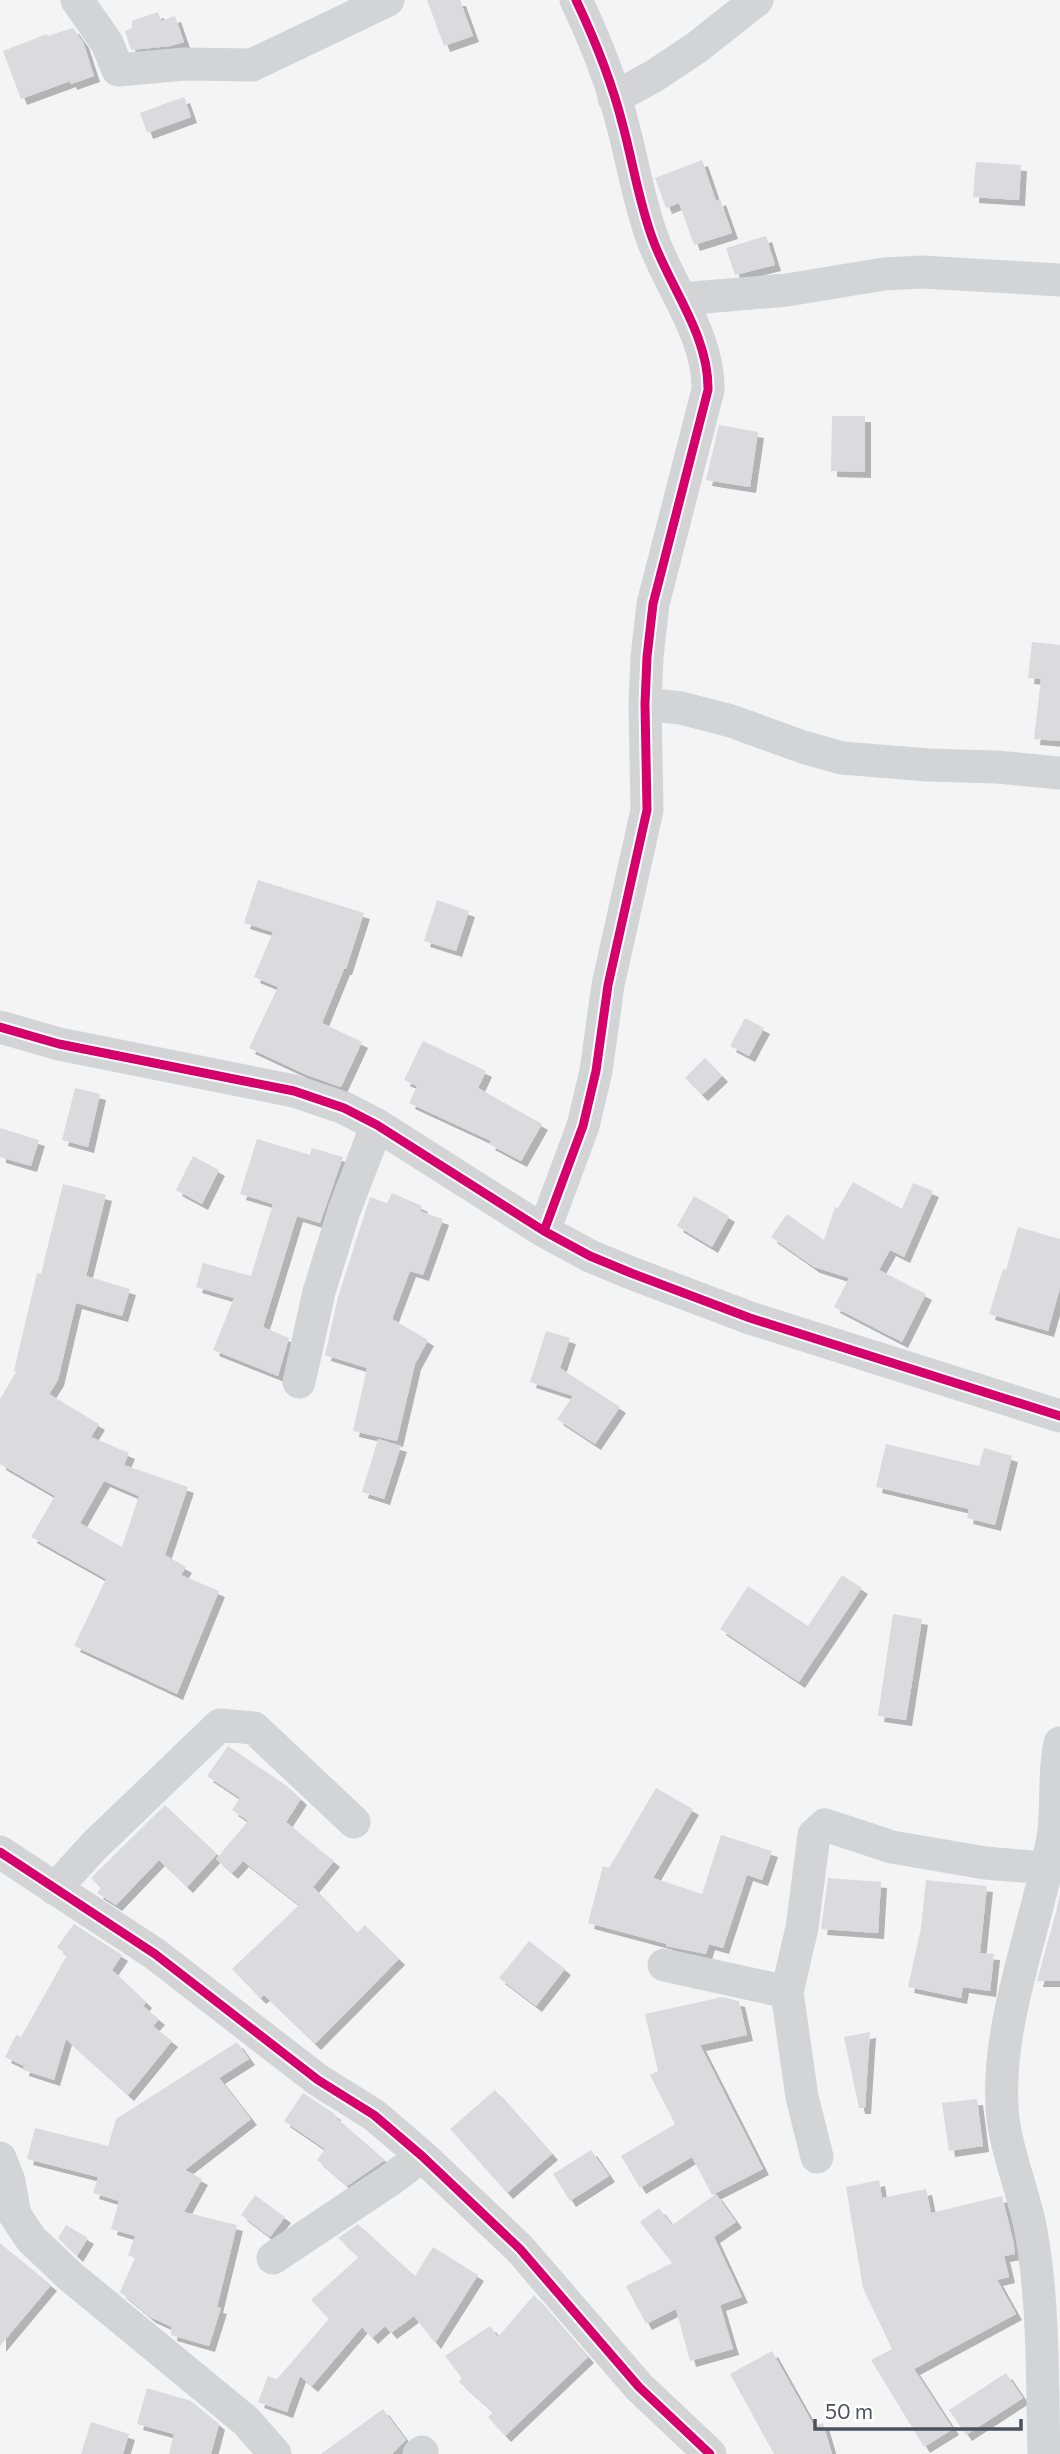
<svg xmlns="http://www.w3.org/2000/svg" width="1060" height="2454" viewBox="0 0 1060 2454" font-family="Commissioner,sans-serif">
  <style>
    .building { fill: #dbdbdd; fill-rule: evenodd; filter: url(#shadow) }
    .lines { fill: none; stroke-linecap: round; stroke-linejoin: round }
    .minor { stroke: #d2d4d6; stroke-width: 33 }
    .cycleway-casing { stroke: #fff; stroke-width: 13 }
    .cycleway { stroke: #d6006c; stroke-width: 9 }
  </style>
  <defs>
    <filter id="shadow"><feDropShadow dx="6" dy="6" stdDeviation="0" flood-color="#0004"/></filter>
  </defs>
  <rect width="100%" height="100%" fill="#f4f4f4"/>
  <path class="building" d="M427,0H460L473,36L444,46Z
    M158,12L161,21L175,16L184,42L170,46L131,50L125,31L132,28V21Z
    M73,28L83,42L94,76L71,84L70,81L21,99L3,51L47,34L48,36Z
    M184,97L191,117L147,133L140,113Z
    M702,160L716,201L720,199L732,233L694,245L679,203L666,208L655,178Z
    M976,162L1021,165L1019,200L973,197Z
    M766,236L775,265L735,275L726,248Z
    M832,416H865V472L831,471Z
    M719,425L758,432L750,487L706,480Z
    M1032,642L1060,645V741L1034,739L1041,679L1028,678Z
    M258,880L364,913L346,969H344L322,1023L362,1042L341,1087L307,1075L249,1048L278,987L254,977L273,932L244,923Z
    M437,900L469,911L456,951L424,941Z
    M745,1018L764,1028L749,1056L730,1046Z
    M423,1041L486,1071L478,1088L542,1124L521,1161L489,1144L491,1141L409,1103L417,1086L404,1080Z
    M705,1058L722,1076L702,1095L685,1078Z
    M75,1088L100,1094L88,1147L62,1140Z
    M0,1128L39,1140L31,1166L0,1157Z
    M257,1139L310,1155L312,1148L343,1157L320,1223L297,1216L263,1327L289,1338L278,1376L213,1350L234,1298L196,1287L203,1263L251,1276L273,1204L240,1194Z
    M193,1156L219,1170L202,1204L176,1190Z
    M853,1182L902,1209L913,1183L933,1191L904,1257L890,1250L879,1270L926,1294L902,1342L834,1307L849,1278L814,1267L771,1237L787,1214L824,1240L835,1207L838,1208Z
    M63,1184L106,1195L86,1276L130,1289L122,1316L76,1303L58,1380L49,1394L99,1424L91,1437L129,1453L124,1465L188,1487L165,1555L186,1567L181,1575L219,1591L177,1694L74,1646L106,1579L31,1537L55,1496L0,1464V1399L16,1372L14,1371L37,1273L41,1274ZM104,1481L139,1496L122,1547L80,1523Z
    M392,1193L422,1206L420,1211L443,1219L423,1275L410,1271L392,1319L428,1340L415,1364L397,1441L353,1431L367,1368L325,1355L338,1297L370,1197L387,1203Z
    M694,1196L729,1216L712,1247L677,1226Z
    M1018,1227L1060,1239V1288L1048,1331L989,1314L1003,1269L1006,1270Z
    M546,1331L570,1338L560,1368L620,1407L595,1444L557,1419L573,1396L530,1382Z
    M378,1439L401,1446L384,1499L362,1492Z
    M886,1444L979,1466L984,1448L1012,1456L995,1525L967,1518L969,1509L876,1487Z
    M842,1575L862,1588L799,1682L720,1629L748,1586L808,1626Z
    M893,1614L922,1619L906,1720L878,1716Z
    M228,1746L287,1786L301,1799L286,1822L334,1861L313,1887L357,1933L365,1925L399,1959L315,2044L264,1995L260,1998L232,1969L299,1905L243,1861L232,1873L216,1859L248,1821L232,1810L240,1798L207,1776Z
    M656,1788L693,1809L653,1878L702,1894L721,1835L772,1851L762,1880L747,1875L723,1948L709,1944L706,1954L666,1946L667,1944L588,1923L603,1866L609,1868Z
    M165,1805L217,1854L187,1887L159,1860L116,1905L97,1893L101,1888L91,1878Z
    M828,1878L881,1882L878,1933L821,1929Z
    M926,1880L987,1886L980,1953L994,1954L990,1991L963,1987L961,1998L908,1987L921,1928Z
    M1060,1894V1981H1037L1056,1912Z
    M74,1924L122,1955L112,1970L146,2002L143,2006L159,2019L153,2026L172,2041L128,2095L66,2039L54,2080L23,2070L24,2066L5,2057L16,2035L21,2037L67,1955L57,1947Z
    M529,1941L565,1969L536,2006L499,1978Z
    M722,1997L739,2001L747,2035L700,2045L763,2169L712,2195L692,2157L640,2188L621,2156L675,2124L650,2075L658,2071L645,2014Z
    M870,2032L865,2108H859L844,2037Z
    M237,2042L249,2059L219,2078L251,2119L185,2170L202,2179L184,2212L237,2225L217,2307L221,2308L209,2346L171,2335L172,2327L150,2317L120,2292L135,2258L128,2255L135,2236L111,2229L119,2201L93,2193L98,2177L27,2159L35,2128L108,2146L116,2119Z
    M495,2090L552,2154L507,2193L450,2129Z
    M303,2093L335,2114L334,2116L385,2160L347,2186L317,2160L325,2149L284,2121Z
    M977,2099L983,2146L949,2151L942,2103Z
    M591,2150L609,2176L570,2201L553,2174Z
    M879,2180L882,2198L926,2189L931,2213L1002,2196L1013,2240L1015,2254L1004,2256L1009,2277L997,2280L1016,2314L914,2369L953,2429L924,2447L871,2360L892,2349L863,2288L846,2187Z
    M716,2194L736,2222L714,2237L742,2297L720,2305L733,2349L690,2361L676,2309L646,2324L626,2286L672,2263L640,2222L659,2208L672,2225Z
    M255,2195L285,2217L270,2237L241,2215Z
    M358,2224L415,2276L433,2247L478,2275L435,2343L414,2316L391,2333L385,2326L372,2338L362,2327L312,2386L300,2376L287,2412L258,2402L268,2376L277,2379L329,2319L311,2300L359,2257L338,2238Z
    M66,2225L88,2238L77,2256L58,2238Z
    M0,2243L51,2285L0,2346Z
    M534,2295L588,2357L505,2436L488,2417L493,2412L459,2382L462,2378L445,2356L490,2326L498,2337Z
    M772,2351L814,2426L823,2423L832,2454H774L730,2374Z
    M1006,2373L1023,2398L966,2435L949,2410Z
    M147,2388L191,2401L219,2424L211,2454H169L174,2434L137,2424Z
    M383,2409L406,2440L392,2454H321Z
    M91,2422L129,2434L123,2454H81Z"/>
  <g class="lines">
    <path class="minor" d="M77,0L107,43L118,70L184,64L252,65L388,0
      M614,98L654,76L696,48L757,0
      M681,299L787,290L884,274L922,272L1060,280
      M645,704L681,708L731,721L803,747L842,758L928,765L997,767L1060,773
      M0,1027L59,1044L294,1091L344,1108L377,1125L544,1231L590,1256L631,1273L750,1318L1060,1416
      M544,1231L583,1126L596,1071L608,985L647,810L645,704L647,657L653,604L708,390C709,336 671,289 653,240C639,203 633,163 623,126C612,82 595,40 576,0
      M299,1382L319,1292L344,1211L377,1125
      M0,1852L155,1954L318,2080L374,2115L422,2156L520,2249L639,2387L710,2454
      M55,1889L94,1846L220,1725L254,1728L354,1822
      M664,1965L787,1992L802,1928L814,1835L825,1825L892,1847L985,1863L1046,1868
      M787,1992L802,2097L817,2157
      M0,2158L9,2181L15,2215L31,2239L70,2276L246,2421L275,2454
      M273,2258L390,2180L422,2156
      M419,2454L422,2452
      M1044,2454C1042,2382 1044,2308 1032,2237C1026,2197 1008,2159 1003,2119C993,2029 1037,1927 1053,1838C1058,1807 1053,1775 1060,1743"/>
    <g class="cycleway-casing">
      <path id="cycleway" d="M0,1027L59,1044L294,1091L344,1108L377,1125L544,1231L590,1256L631,1273L750,1318L1060,1416
        M544,1231L583,1126L596,1071L608,985L647,810L645,704L647,657L653,604L708,390C709,336 671,289 653,240C639,203 633,163 623,126C612,82 595,40 576,0
        M0,1852L155,1954L318,2080L374,2115L422,2156L520,2249L639,2387L710,2454"/>
    </g>
    <use href="#cycleway" class="cycleway"/>
  </g>
  <path d="M815 2419v10h206v-10" fill="none" stroke="#4a5260" stroke-width="3.5"/>
  <text x="825" y="2419" font-size="21" fill="#4a5260" stroke="#ffffff" stroke-width="5" paint-order="stroke">50 m</text>
</svg>
